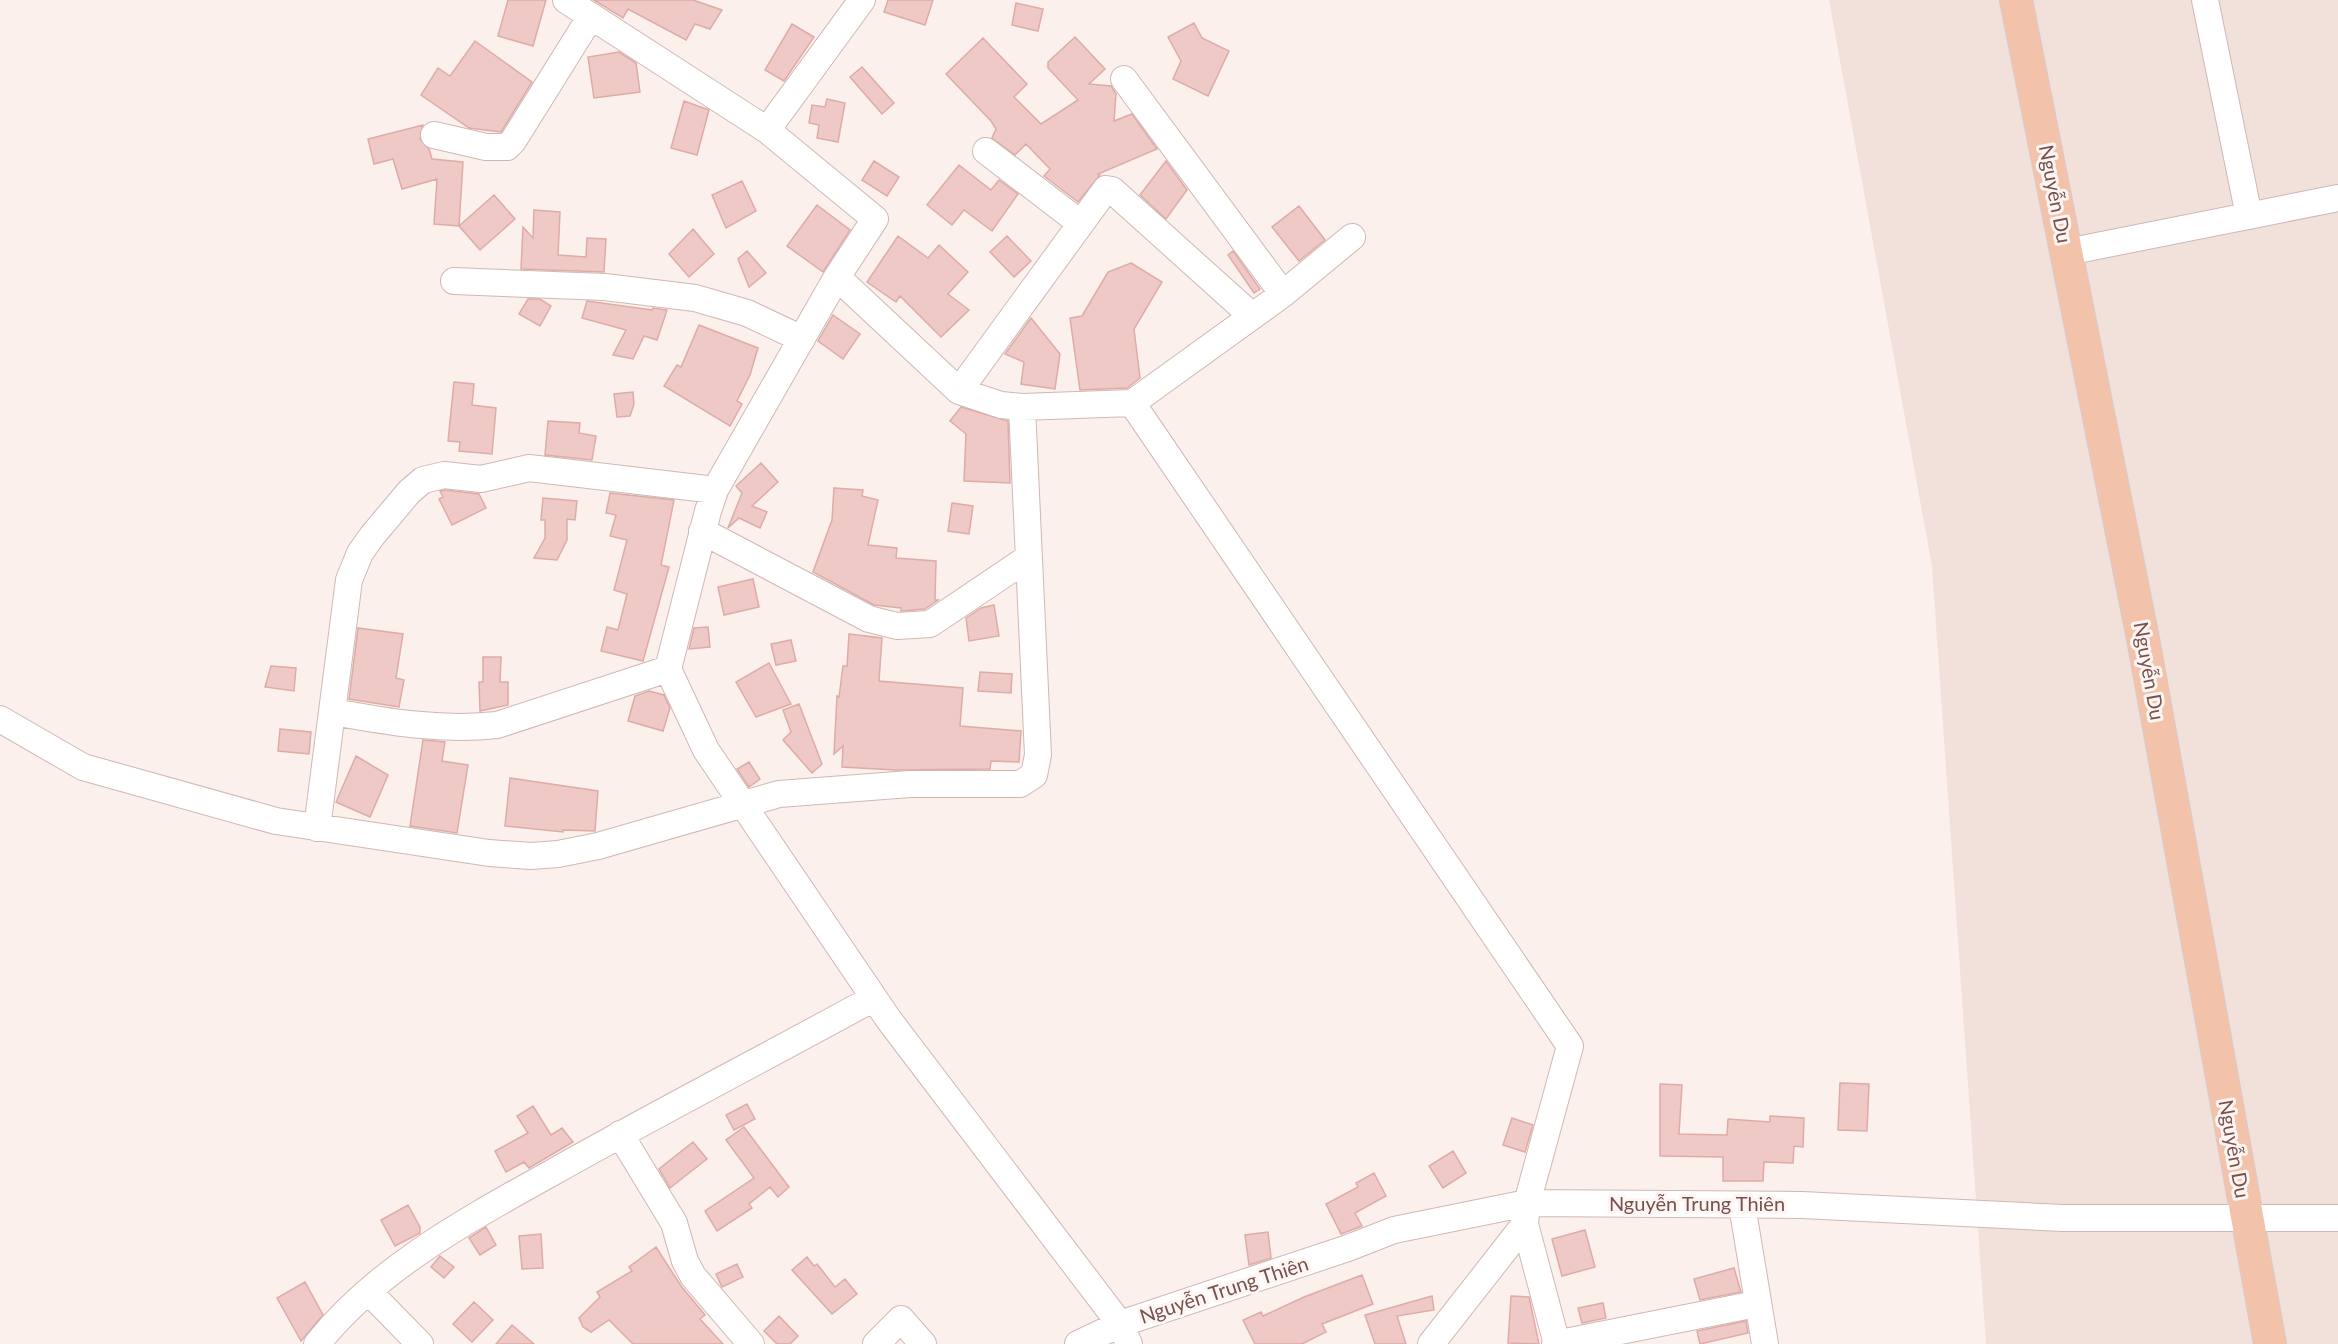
<svg xmlns="http://www.w3.org/2000/svg" width="2338" height="1344" viewBox="0 0 2338 1344" font-family="Lato,sans-serif">
  <style>
    .residential { fill: #f2e0da }
    .building { fill: #eec9c5; stroke: #dfaba7; stroke-width: 1.5 }
    .lines { fill: none; stroke-linecap: round; stroke-linejoin: round }
    .minor-casing { stroke: #cfb8b4; stroke-width: 28 }
    .major-casing { stroke: #d6cbca; stroke-width: 34 }
    .minor { stroke: #fff; stroke-width: 26 }
    .major { stroke: #f3c2aa; stroke-width: 32 }
    .labels { text-anchor: middle; stroke-width: 6; stroke-linejoin: round; paint-order: stroke }
    .street-label { font-size: 20px; fill: #755250; stroke: #fef5f2 }
  </style>
  <rect width="100%" height="100%" fill="#fbf0eb"/>
  <path class="residential" d="M1829,0H2338V1344H1986L1932,566Z"/>
  <path class="building" d="M508,0H546L533,46L498,36Z
    M594,0H693L722,10L710,29L695,24L686,40L628,9L623,18Z
    M888,0H933L925,25L884,12Z
    M1016,3L1043,9L1038,31L1012,25Z
    M1194,23L1202,38L1229,51L1208,96L1173,79L1181,61L1168,37Z
    M792,24L814,37L784,81L765,70Z
    M1075,37L1105,69L1089,84L1111,86L1116,94L1114,121L1132,114L1157,149L1098,174L1100,175L1078,202L1044,176L1050,169L1026,144L1015,155L992,138L996,129L991,121L946,74L983,38L1027,84L1014,97L1041,124L1078,100L1048,68V62Z
    M475,41L532,82L501,132L469,128L421,95L438,68L450,76Z
    M619,52L636,63L640,92L594,98L588,57Z
    M862,67L894,103L882,114L850,77Z
    M827,99L845,103L838,142L817,138L819,125L809,123L812,105L825,107Z
    M684,101L709,110L697,155L671,148Z
    M423,125L420,139L429,149L432,159L463,162L459,226L434,224L437,179L402,189L393,159L374,164L368,139Z
    M874,161L899,177L887,196L862,180Z
    M1166,161L1187,190L1166,219L1140,195Z
    M959,165L991,190L999,180L1018,194L992,231L964,210L952,225L927,205Z
    M742,181L756,211L726,228L712,195Z
    M494,195L515,219L480,250L459,226Z
    M817,205L850,230L823,272L787,246Z
    M1299,206L1325,240L1299,261L1272,227Z
    M534,210L560,212L558,255L586,257L587,238L606,239L604,272L521,269L523,227L533,238Z
    M693,229L714,254L689,277L669,254Z
    M898,236L928,258L939,245L968,272L948,294L969,310L941,337L900,296L896,302L867,282Z
    M1007,236L1031,261L1014,277L990,252Z
    M747,251L766,273L749,287L738,259Z
    M1233,251L1260,289L1254,293L1228,255Z
    M1131,263L1162,282L1134,329L1140,378L1127,388L1080,390L1070,318L1082,316L1108,272Z
    M528,299H540L551,306L540,326L519,314Z
    M587,301L652,310L653,308L667,310L657,340L644,336L633,359L613,355L626,330L582,318Z
    M833,315L860,334L843,359L818,341Z
    M1031,318L1060,354L1055,389L1021,384L1024,362L1005,354Z
    M699,325L758,348L750,375L737,401L742,404L730,426L664,386L677,365L681,367Z
    M454,382L474,384L472,405L496,408L492,454L459,451L460,442L448,441Z
    M633,392L634,404L630,416L617,417L614,394Z
    M961,407L1008,421L1010,483L964,481L966,434L950,421Z
    M548,421L580,423L579,433L596,436L592,460L545,455Z
    M761,463L778,482L752,506L767,512L760,528L739,518L728,528L742,493L736,486Z
    M834,488L863,490L862,496L878,500L868,545L897,548L896,558L936,561L935,600H938L925,609L901,611V608L874,605L813,572L832,520Z
    M445,490L479,494L486,508L452,525L439,499L443,497L440,491Z
    M610,493L674,500L661,565L669,567L643,661L601,651L607,627L618,630L627,594L614,590L627,540L610,536L616,515L606,513Z
    M543,498L577,501L575,520L567,519V540L557,560L534,558L545,538V520H541Z
    M952,503L973,506L969,534L948,531Z
    M753,579L759,607L724,615L718,587Z
    M994,605L999,636L969,641L966,618L981,608Z
    M708,627L710,647L689,649L694,628Z
    M358,628L403,634L396,678L404,680L399,707L349,699Z
    M849,634L882,638L879,681L963,688L960,726L1021,731L1019,762L991,761L990,769L895,770L842,767L843,746L834,754L837,696L839,697L843,666H847Z
    M791,640L796,661L776,665L771,644Z
    M483,657H501L500,682H508V705L480,711L479,682H483Z
    M769,663L791,704L756,717L736,682Z
    M271,666L296,668L294,691L265,687Z
    M980,672L1012,674L1011,693L978,691Z
    M649,691L664,695L670,708L663,731L628,721L635,696Z
    M799,704L822,764L812,773L783,740L791,732L783,710Z
    M280,729L311,732L309,754L278,751Z
    M423,740L445,742L442,761L468,765L457,833L410,826Z
    M356,756L388,775L370,817L336,802Z
    M749,762L760,779L749,787L737,769Z
    M510,778L598,791L595,831L563,830V832L505,826Z
    M1840,1083L1869,1084L1867,1131L1838,1130Z
    M1660,1084L1682,1085L1679,1134L1727,1135L1728,1119L1770,1122V1116L1804,1118L1803,1147L1794,1146L1793,1163L1764,1162L1763,1181H1723V1157L1660,1156Z
    M747,1104L755,1119L734,1130L726,1115Z
    M533,1106L551,1135L562,1128L573,1142L529,1168L524,1162L506,1172L495,1151L528,1133L517,1116Z
    M1512,1118L1533,1125L1525,1152L1503,1145Z
    M744,1127L789,1187L778,1197L770,1187L749,1204L752,1208L717,1231L705,1211L754,1178L726,1140Z
    M693,1142L707,1159L670,1188L659,1169Z
    M1453,1151L1466,1173L1443,1188L1429,1166Z
    M1374,1173L1386,1196L1355,1213L1362,1226L1341,1234L1326,1204L1358,1187L1356,1183Z
    M408,1205L420,1227V1233L395,1246L381,1220Z
    M486,1227L496,1245L480,1255L469,1238Z
    M1585,1230L1595,1267L1562,1276L1552,1239Z
    M1268,1232L1271,1258L1249,1265L1245,1235Z
    M541,1234L543,1268L522,1269L519,1236Z
    M656,1247L681,1286L705,1315L700,1319L723,1344H633L609,1320L591,1332L583,1327L579,1318L600,1297L597,1292L632,1271L629,1267Z
    M440,1256L454,1267L444,1278L431,1267Z
    M807,1257L814,1266L817,1264L835,1287L845,1279L857,1294L832,1314L792,1270Z
    M737,1264L743,1277L722,1287L716,1274Z
    M1734,1268L1741,1292L1700,1300L1694,1279Z
    M1362,1275L1373,1304L1322,1324L1326,1332L1302,1344H1255L1243,1320L1261,1312L1263,1316L1304,1297Z
    M305,1282L323,1315L301,1341L277,1298Z
    M1432,1296L1434,1310L1397,1316L1406,1344H1375L1365,1315Z
    M1511,1296L1529,1297L1539,1344L1508,1343Z
    M474,1302L493,1320L472,1342L453,1324Z
    M1603,1303L1606,1318L1582,1323L1578,1308Z
    M779,1316L798,1336L790,1344H777L764,1331Z
    M1746,1321L1748,1333L1700,1344L1697,1331Z
    M512,1325L534,1344H496Z"/>
  <g class="lines">
    <g class="minor-casing">
      <path id="minor" d="M566,0L767,130L875,219L837,277
        M2205,0L2249,216
        M1124,79L1283,294
        M767,130L862,0
        M434,135L486,147H507L513,141L591,16
        M986,151L1080,223
        M2067,252L2338,198
        M454,281L605,287L695,298L747,313L802,339
        M959,391L1106,189L1112,190L1252,316
        M1132,403L1283,294L1352,237
        M702,531L869,619L897,626L930,624L1028,558
        M334,712C387,722 443,731 497,725L668,669
        M0,719L83,767L276,821L489,853L531,856L558,854L598,846L779,794L910,784H1020L1034,775L1038,755L1022,407
        M317,828L349,580L360,553L372,536L409,492L423,480L444,475L481,479L529,468L715,490
        M620,1134L674,1223L685,1261L693,1276L751,1344
        M1742,1205L1765,1344
        M369,1292L420,1344
        M317,1344C378,1267 471,1218 555,1171C660,1112 768,1056 874,998
        M876,1344L901,1319L923,1344
        M1078,1344L1120,1324L1348,1248L1394,1230L1527,1203L1802,1205L2062,1218H2338
        M1129,1344L1120,1324L889,1020L706,750L668,669L708,511L715,490L837,277L959,391L1001,405L1022,407L1132,403L1570,1046L1527,1203L1525,1224
        M1431,1344L1525,1224L1557,1344
        M1555,1344L1756,1304"/>
    </g>
    <g class="major-casing">
      <path id="major" d="M2016,0L2144,644L2270,1344"/>
    </g>
    <use href="#minor" class="minor"/>
    <use href="#major" class="major"/>
  </g>
  <g class="labels">
    <g class="street-label">
      <text transform="translate(2055 194) rotate(79)" y="7">Nguyễn Du</text>
      <text transform="translate(2149 671) rotate(80)" y="7">Nguyễn Du</text>
      <text transform="translate(2234 1149) rotate(80)" y="7">Nguyễn Du</text>
      <text x="1697" y="1211">Nguyễn Trung Thiên</text>
      <text transform="translate(1224 1290) rotate(-18)" y="7">Nguyễn Trung Thiên</text>
    </g>
  </g>
</svg>
